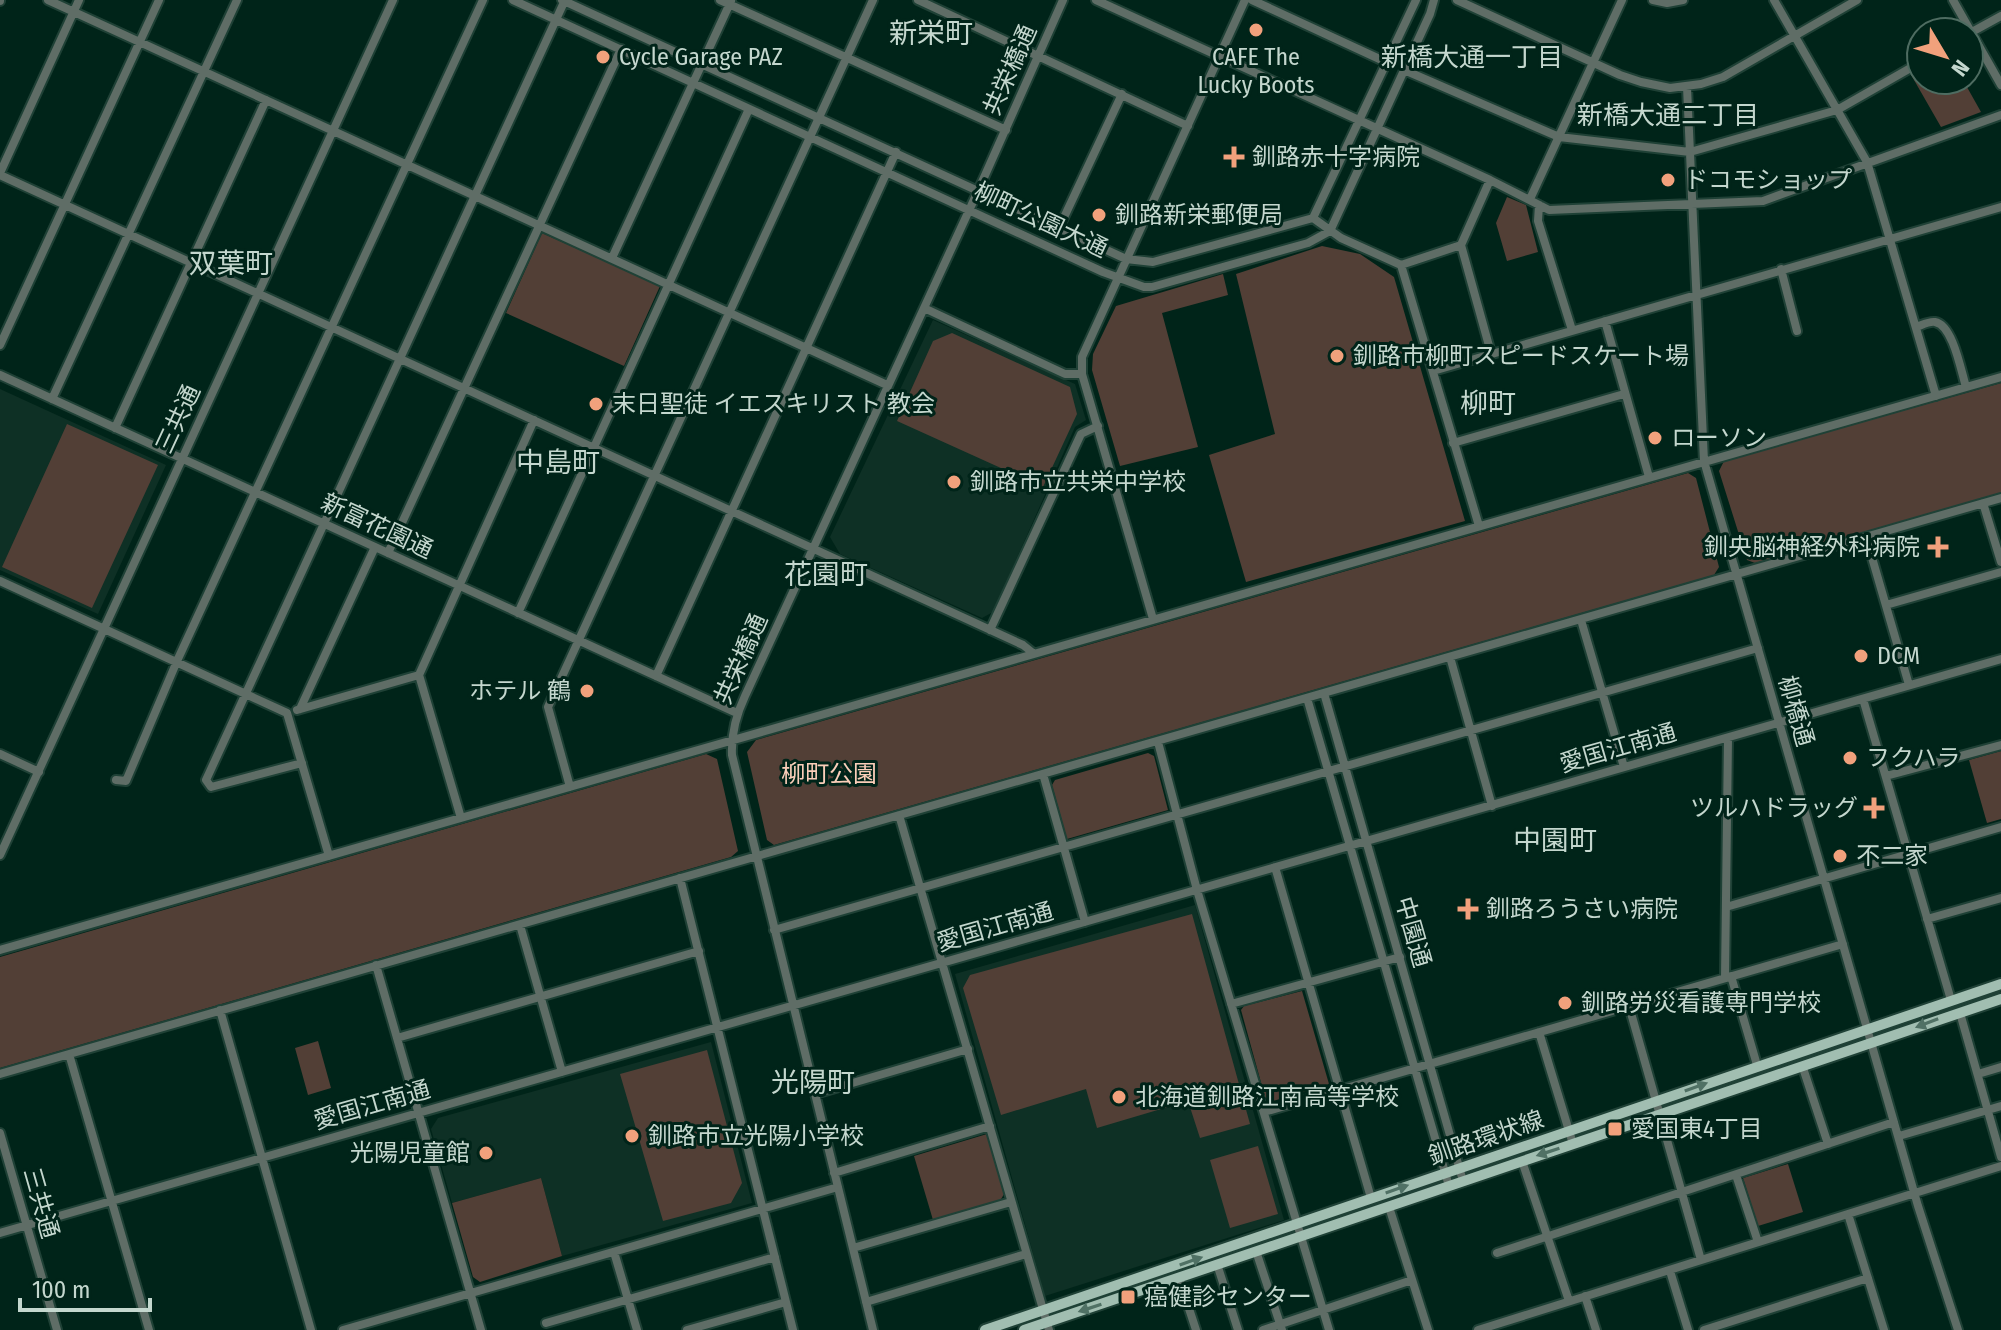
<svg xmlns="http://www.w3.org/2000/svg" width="2001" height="1330" viewBox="0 0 2001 1330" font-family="'Fira Sans Condensed','Noto Sans JP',sans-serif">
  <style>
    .built { fill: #0e3025 }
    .green { fill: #523f36 }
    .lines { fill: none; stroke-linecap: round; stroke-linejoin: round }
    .minor-casing { stroke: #1f4136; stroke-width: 12 }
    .major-casing { stroke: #1f4136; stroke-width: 14 }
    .minor { stroke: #5f6d66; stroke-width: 8 }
    .major { stroke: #a1beb1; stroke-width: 10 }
    .oneway { fill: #507165 }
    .poi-dot { fill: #f1a17c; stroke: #002419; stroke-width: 3 }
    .labels { text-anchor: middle; stroke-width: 6; stroke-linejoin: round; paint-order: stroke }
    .poi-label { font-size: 24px; fill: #c4d7ce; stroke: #002419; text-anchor: start }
    .street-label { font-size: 24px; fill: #c4d7ce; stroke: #002419 }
    .park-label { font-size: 24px; fill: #faceb9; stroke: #002419 }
    .neighbourhood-label { font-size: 26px; fill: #c4d7ce; stroke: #002419 }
    .quarter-label { font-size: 28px; fill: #c4d7ce; stroke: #002419 }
  </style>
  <rect width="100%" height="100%" fill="#002419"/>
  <path class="built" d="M933,320L1075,384L1086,420L1075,427L993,612L982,618L840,554L830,537Z
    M0,389L166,465L98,614L0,570Z
    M1195,905L1284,1220L1045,1296L955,974Z
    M711,1042L752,1203L562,1256L541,1178L452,1203L431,1129L438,1118Z"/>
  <path class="green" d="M1921,67V80H1963L1981,112L1941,127L1910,73Z
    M1507,197L1526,205L1538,252L1507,261L1496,223Z
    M542,233L660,286L624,366L506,313Z
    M1322,246L1360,254L1394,277L1465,521L1246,582L1209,455L1275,434L1236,274Z
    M1223,274L1228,295L1162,313L1198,447L1120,466L1092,370L1093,354L1116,306Z
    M952,333L1070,387L1077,414L1043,487L897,421L933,341Z
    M2001,383V493L1755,563L1747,560L1719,471L1724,461Z
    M67,424L158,465L92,608L2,567Z
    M1688,473L1696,478L1719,567L1714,575L774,845L767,840L747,752L756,740Z
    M2001,751V819L1987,823L1969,760Z
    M1148,753L1154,756L1168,810L1067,839L1052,785L1055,780Z
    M706,754L717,759L738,851L731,857L0,1068V957Z
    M1192,914L1250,1124L1200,1138L1188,1101L1097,1128L1086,1089L1001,1115L963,988L970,975Z
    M1302,991L1329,1084L1270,1102L1265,1097L1241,1010L1244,1006Z
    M318,1041L331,1088L308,1095L295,1048Z
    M707,1050L742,1183L731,1203L663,1221L620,1074Z
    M987,1134L1004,1194L1000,1201L933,1220L914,1156Z
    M1258,1146L1278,1214L1230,1228L1210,1160Z
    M1788,1164L1803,1212L1758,1226L1743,1178Z
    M541,1178L562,1256L480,1282L473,1277L452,1203Z"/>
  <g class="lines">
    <g class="minor-casing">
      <path id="minor" d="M48,0L887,385
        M513,0L1103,272L1144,287H1152L1308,243L1330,231L1430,14L1434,0
        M562,0L1126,259L1153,262L1313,218
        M720,0L1006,130
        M918,0L1188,126
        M1096,0L1490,180L1549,210L1763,201L2001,115
        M1252,0L1386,62
        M1457,0L1620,75L1641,82L1670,88L1701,84L1723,77L1857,0
        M1653,0L1667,3L1683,0
        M1774,0L1867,162L1936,396
        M1953,0L2001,85
        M0,1V0
        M1970,33L2001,16
        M1404,70L1559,137L1690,152L1837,110L1921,62
        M1687,87L1704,461L1918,1206L1958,1330
        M0,173L79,0
        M0,175L1023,645L1033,653
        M1490,180L1461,245L1491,353
        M1530,199L1622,0
        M1539,205L1538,221L1572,330
        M1313,218L1341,238L1401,265L1479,526
        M1313,218L1416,0
        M1059,228L1122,94
        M612,258L731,1
        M1401,265L1461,245
        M1781,269L1797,331
        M924,308L1065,374H1082
        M1605,321L1649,477
        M1916,327C1922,325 1929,321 1935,322C1953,325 1961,371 1966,387
        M0,345L159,0
        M1433,371L2001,207
        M0,375L737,713
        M52,399L237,0
        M115,428L266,100
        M1453,443L1624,394
        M1983,503L2001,562
        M1866,537L1909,685
        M388,553L621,49
        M0,581L287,713L329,856
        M1886,605L2001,572
        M518,613L749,109
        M1153,619L1082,374V357L1245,0
        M1581,620L1624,767
        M990,630L1081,434L1098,426
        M1450,657L1492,806
        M656,676L896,152
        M1324,693L1463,1181
        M1307,698L1449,1186
        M1863,699L1951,1000
        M300,709L375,547
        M297,710L419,675
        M1158,742L1197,890L1329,1330
        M0,754L39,772
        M302,763L211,787L206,780L565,0
        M1043,774L1085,922
        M1886,776L2001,745
        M116,780L126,781L177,661L483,0
        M570,787L548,707L873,0
        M899,815L1049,1330
        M461,818L419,675L534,420
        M0,855L393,0
        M1275,867L1371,1198
        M680,878L793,1330
        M1726,907L2001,827
        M1927,919L2001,898
        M520,925L562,1072
        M774,930L1758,648
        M0,950L2001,377
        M376,965L481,1330
        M1731,976L1757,1065
        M1725,978L1728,738
        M1231,1004L1400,957
        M1629,1006L1701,1260
        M220,1010L311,1330
        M1960,1013L2001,1157
        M1539,1032L1573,1144
        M397,1038L699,951
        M69,1054L149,1330
        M1803,1068L1828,1144
        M0,1074L2001,498
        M1978,1074L2001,1067
        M815,1094L968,1049
        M1264,1112L1843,944
        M0,1133L57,1330
        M1899,1136L2001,1106
        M1522,1161L1569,1301
        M834,1173L990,1126
        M1736,1175L1758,1242
        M1389,1207L1428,1330
        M1848,1214L1884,1330
        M0,1233L2001,659
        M853,1248L1011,1202
        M1256,1251L1282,1330
        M614,1252L637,1330
        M1497,1253L1894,1122
        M1217,1264L1238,1330
        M1670,1271L1688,1330
        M1179,1278L1196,1330
        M1585,1296L1596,1330
        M866,1302L1026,1254
        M546,1323L775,1257
        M343,1330L838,1187
        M687,1330L786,1302
        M873,1330L732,755C731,733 736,715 745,696L978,191L1063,0
        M1263,1330L1412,1280
        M1478,1330L2001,1166
        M1704,1330L1868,1278"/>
    </g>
    <g class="major-casing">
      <path id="major" d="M985,1330L2001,984
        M1024,1330L2001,999"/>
    </g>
    <use href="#minor" class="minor"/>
    <use href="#major" class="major"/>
  </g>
  <defs><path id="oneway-solid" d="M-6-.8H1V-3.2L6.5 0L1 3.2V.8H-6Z" transform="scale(2)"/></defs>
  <g class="oneway">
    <use href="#oneway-solid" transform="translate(1927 1023) rotate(159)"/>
    <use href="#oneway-solid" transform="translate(1696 1087) rotate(-20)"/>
    <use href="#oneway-solid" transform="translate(1548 1152) rotate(162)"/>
    <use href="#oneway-solid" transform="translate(1397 1189) rotate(-19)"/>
    <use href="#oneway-solid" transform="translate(1191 1261) rotate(-19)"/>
    <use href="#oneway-solid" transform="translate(1090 1308) rotate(162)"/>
  </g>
  <g class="poi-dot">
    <circle cx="1256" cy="30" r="8"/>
    <circle cx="603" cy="57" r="8"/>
    <path d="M1230 145h8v8h8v8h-8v8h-8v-8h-8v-8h8z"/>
    <circle cx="1668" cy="180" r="8"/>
    <circle cx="1099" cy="215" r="8"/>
    <circle cx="1337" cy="356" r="8"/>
    <circle cx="596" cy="404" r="8"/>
    <circle cx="1655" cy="438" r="8"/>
    <circle cx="954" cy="482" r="8"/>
    <path d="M1934 535h8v8h8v8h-8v8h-8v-8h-8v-8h8z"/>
    <circle cx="1861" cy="656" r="8"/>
    <circle cx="587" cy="691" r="8"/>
    <circle cx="1850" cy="758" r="8"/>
    <path d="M1870 796h8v8h8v8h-8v8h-8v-8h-8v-8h8z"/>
    <circle cx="1840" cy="856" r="8"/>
    <path d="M1464 897h8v8h8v8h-8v8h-8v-8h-8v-8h8z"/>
    <circle cx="1565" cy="1003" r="8"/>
    <circle cx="1119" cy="1097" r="8"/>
    <rect x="1607" y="1121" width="16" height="16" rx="4"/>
    <circle cx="632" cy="1136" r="8"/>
    <circle cx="486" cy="1153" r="8"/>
    <rect x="1120" y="1289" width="16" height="16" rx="4"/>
  </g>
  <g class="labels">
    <g class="poi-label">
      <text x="619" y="65">Cycle Garage PAZ</text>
      <text x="1256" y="65" text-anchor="middle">CAFE The<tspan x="1256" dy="28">Lucky Boots</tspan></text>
      <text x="1252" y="165">釧路赤十字病院</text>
      <text x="1684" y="188">ドコモショップ</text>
      <text x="1115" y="223">釧路新栄郵便局</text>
      <text x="1353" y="364">釧路市柳町スピードスケート場</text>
      <text x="612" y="412">末日聖徒 イエスキリスト 教会</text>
      <text x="1671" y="446">ローソン</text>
      <text x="970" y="490">釧路市立共栄中学校</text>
      <text x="1920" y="555" text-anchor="end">釧央脳神経外科病院</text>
      <text x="1877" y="664">DCM</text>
      <text x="571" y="699" text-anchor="end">ホテル 鶴</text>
      <text x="1866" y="766">フクハラ</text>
      <text x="1858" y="816" text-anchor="end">ツルハドラッグ</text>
      <text x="1856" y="864">不二家</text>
      <text x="1486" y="917">釧路ろうさい病院</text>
      <text x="1581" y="1011">釧路労災看護専門学校</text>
      <text x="1135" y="1105">北海道釧路江南高等学校</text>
      <text x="1631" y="1137">愛国東4丁目</text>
      <text x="648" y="1144">釧路市立光陽小学校</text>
      <text x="470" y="1161" text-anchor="end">光陽児童館</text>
      <text x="1144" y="1305">癌健診センター</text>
    </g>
    <g class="street-label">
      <text transform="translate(1010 70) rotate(-66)" y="8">共栄橋通</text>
      <text transform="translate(1041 220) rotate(25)" y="8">柳町公園大通</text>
      <text transform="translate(178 419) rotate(-65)" y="8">三共通</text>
      <text transform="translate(377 526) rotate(25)" y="8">新富花園通</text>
      <text transform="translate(741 659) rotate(-66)" y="8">共栄橋通</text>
      <text transform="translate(1796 711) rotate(74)" y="8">柳橋通</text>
      <text transform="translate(1618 748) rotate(-16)" y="8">愛国江南通</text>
      <text transform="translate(995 927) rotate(-16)" y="8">愛国江南通</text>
      <text transform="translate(1413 932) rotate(74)" y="8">中園通</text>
      <text transform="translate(372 1105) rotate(-16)" y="8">愛国江南通</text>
      <text transform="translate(1486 1138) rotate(-19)" y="8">釧路環状線</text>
      <text transform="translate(41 1203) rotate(74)" y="8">三共通</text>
    </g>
    <g class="park-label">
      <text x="829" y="782">柳町公園</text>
    </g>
    <g class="neighbourhood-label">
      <text x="1472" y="66">新橋大通一丁目</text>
      <text x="1668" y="124">新橋大通二丁目</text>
    </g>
    <g class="quarter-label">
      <text x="931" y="43">新栄町</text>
      <text x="231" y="273">双葉町</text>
      <text x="1488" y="413">柳町</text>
      <text x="558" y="472">中島町</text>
      <text x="826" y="584">花園町</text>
      <text x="1555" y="850">中園町</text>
      <text x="813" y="1092">光陽町</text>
    </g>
  </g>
  <g transform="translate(1945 56) rotate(128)"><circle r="38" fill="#002419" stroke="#4e6c61" stroke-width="2"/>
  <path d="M0-6L14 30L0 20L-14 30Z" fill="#f1a17c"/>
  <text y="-12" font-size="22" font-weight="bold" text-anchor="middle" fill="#c4d7ce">N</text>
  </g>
  <path d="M20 1298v12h130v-12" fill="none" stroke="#c4d7ce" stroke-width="4"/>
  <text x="32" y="1298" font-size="24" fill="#c4d7ce" stroke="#002419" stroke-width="6" paint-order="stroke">100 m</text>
</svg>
